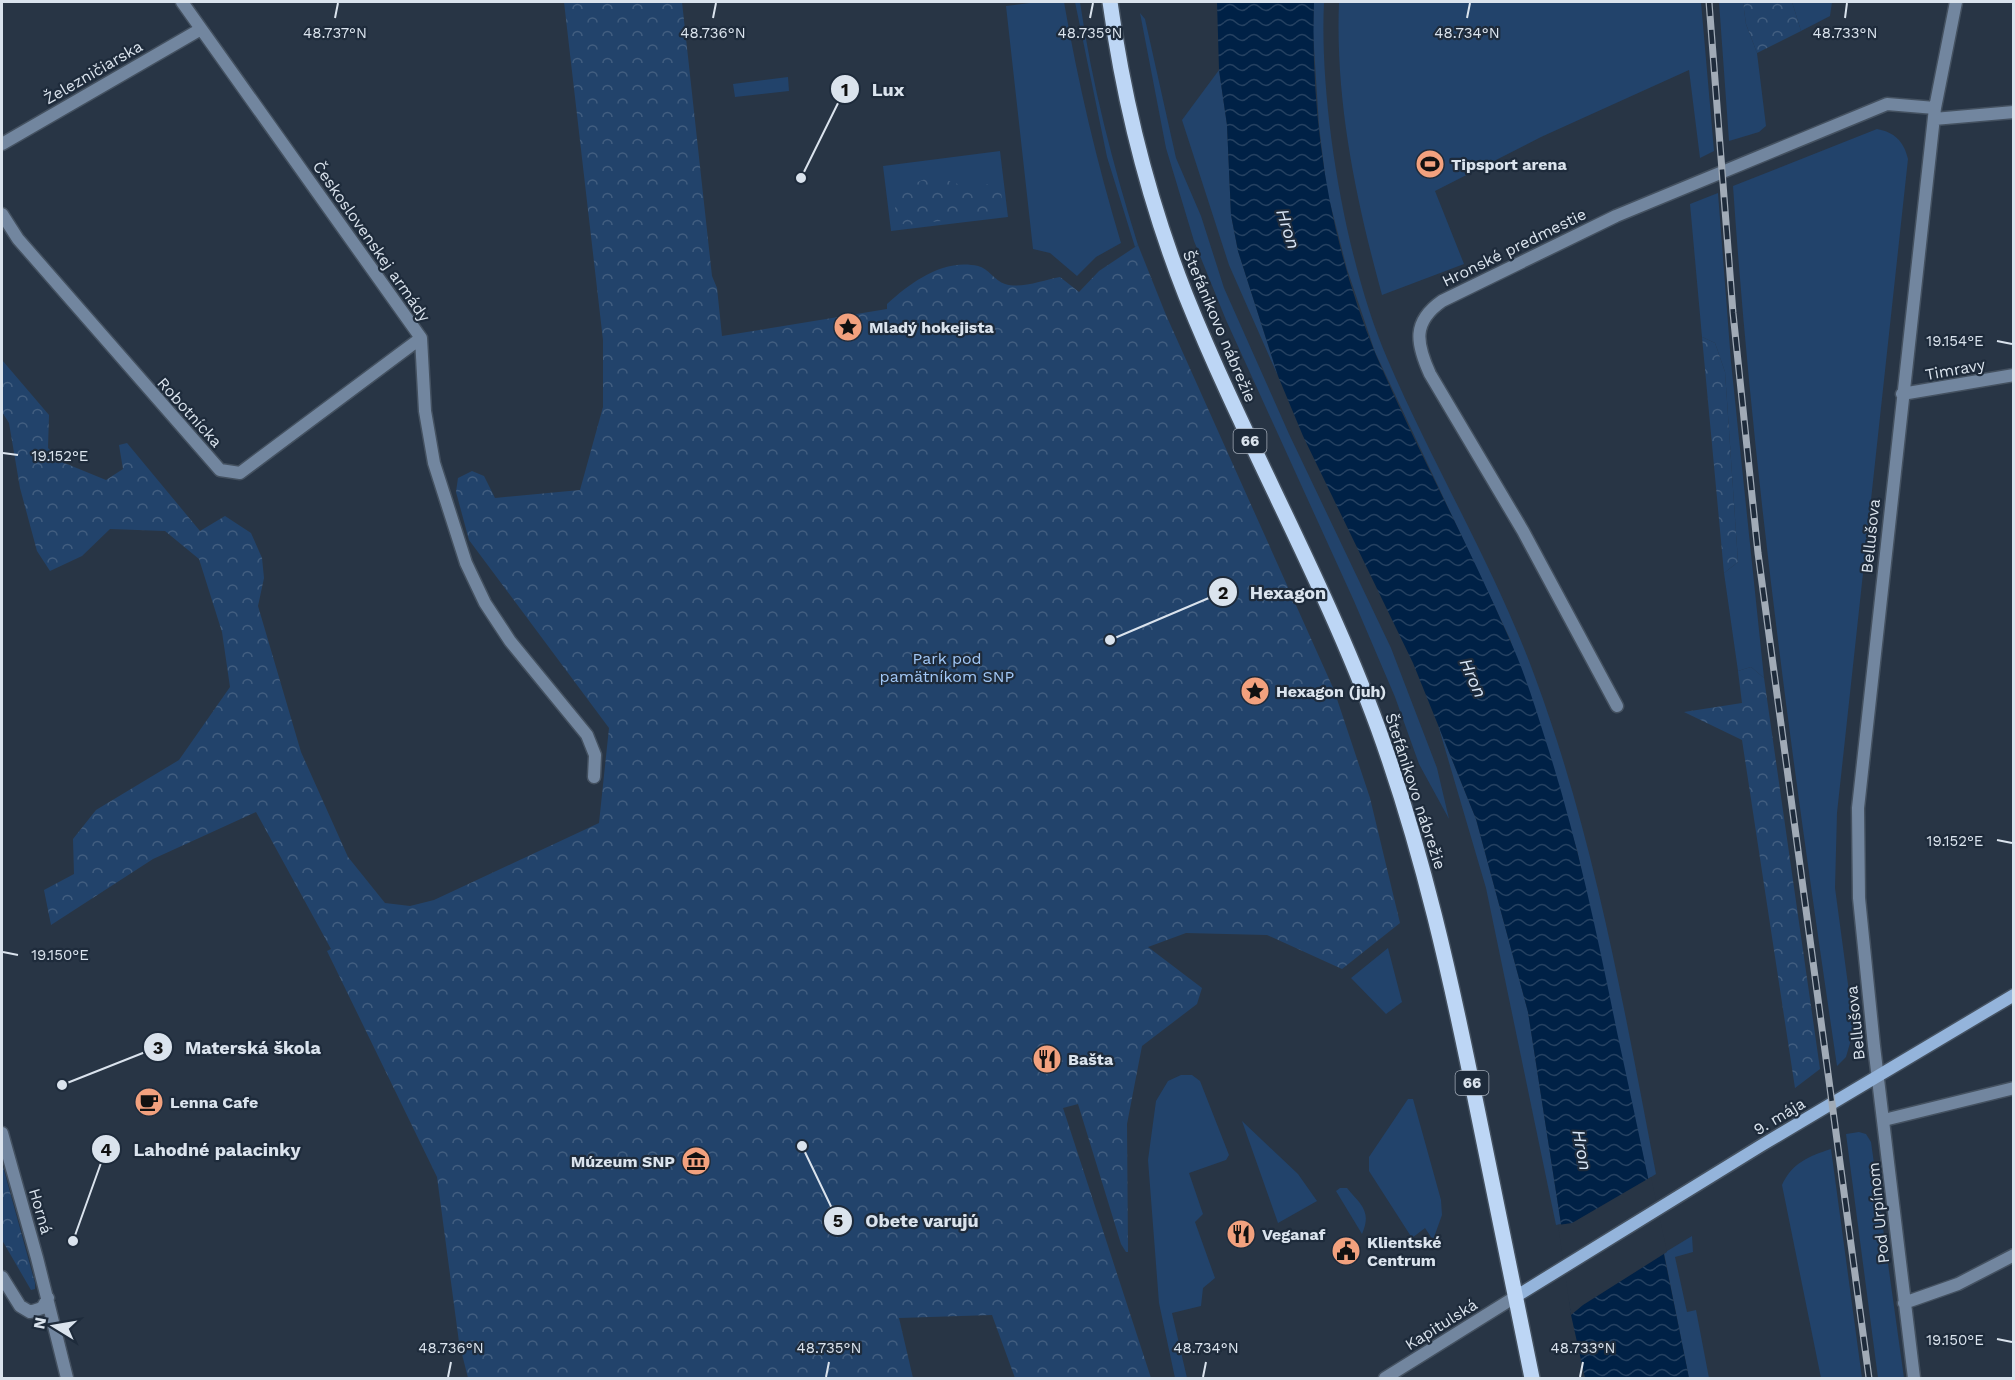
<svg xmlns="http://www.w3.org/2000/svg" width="2015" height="1380" viewBox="0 0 2015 1380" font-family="'Work Sans',sans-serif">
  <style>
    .grass { fill: #22436b }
    .forest { fill: url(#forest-crowns) }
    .water { fill: url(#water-waves) }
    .pier { fill: #283545 }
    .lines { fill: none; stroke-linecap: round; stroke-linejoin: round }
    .minor-casing { stroke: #445160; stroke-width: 15 }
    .secondary-casing { stroke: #445160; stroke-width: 15 }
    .primary-casing { stroke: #445160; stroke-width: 18 }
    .minor { stroke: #72869f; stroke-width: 12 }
    .secondary { stroke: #94b4db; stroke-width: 12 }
    .primary { stroke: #bdd6f5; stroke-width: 15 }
    .rail-casing { stroke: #a1abb7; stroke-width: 7 }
    .rail { stroke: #1e2b3b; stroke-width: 4.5; stroke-dasharray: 14; stroke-linecap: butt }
    .ticks { fill: none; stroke: #dae3ed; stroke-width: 2 }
    .labels { text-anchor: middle; stroke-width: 4.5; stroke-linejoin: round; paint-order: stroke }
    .shield { fill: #1e2b3b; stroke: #a2acb8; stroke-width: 1.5 }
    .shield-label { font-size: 15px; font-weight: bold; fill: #dae3ed }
    .street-label { font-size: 16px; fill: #dae3ed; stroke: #1e2b3b }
    .poi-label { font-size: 16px; font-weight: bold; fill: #dae3ed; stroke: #1e2b3b; text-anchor: start }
    .park-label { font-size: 16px; fill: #a2c8f7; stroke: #1e2b3b }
    .water-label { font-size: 18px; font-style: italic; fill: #d9e6f6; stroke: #1e2b3b }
    .ticks-label { font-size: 15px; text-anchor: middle; fill: #dae3ed; stroke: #1e2b3b; stroke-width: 4.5; stroke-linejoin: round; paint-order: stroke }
    .leader { fill: none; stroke: #dae3ed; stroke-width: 2 }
    .callout-dot { fill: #dae3ed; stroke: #1e2b3b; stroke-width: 2 }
    .mark-label { font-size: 18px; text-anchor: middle; font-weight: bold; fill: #111 }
    .callout-label { font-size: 18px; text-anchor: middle; font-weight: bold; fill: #dae3ed; stroke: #1e2b3b; stroke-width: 4.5; stroke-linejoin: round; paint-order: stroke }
  </style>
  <defs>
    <pattern id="forest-crowns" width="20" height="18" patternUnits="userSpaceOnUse" patternTransform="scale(1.5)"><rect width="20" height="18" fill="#22436b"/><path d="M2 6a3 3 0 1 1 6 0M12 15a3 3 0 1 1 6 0" fill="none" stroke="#425e80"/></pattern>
    <pattern id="water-waves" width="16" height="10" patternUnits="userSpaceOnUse" patternTransform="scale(1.5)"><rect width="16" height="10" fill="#002146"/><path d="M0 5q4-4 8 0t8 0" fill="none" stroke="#254161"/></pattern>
  </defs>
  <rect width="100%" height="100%" fill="#283545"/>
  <path class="grass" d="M1038,2H1064C1078,83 1097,163 1121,243L1096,257L1077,276L1050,253L1033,249L1006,6Z
    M1075,2H1080C1092,85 1113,165 1138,245L1135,247L1107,157Z
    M1314,2H1324C1319,105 1346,263 1387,358C1433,466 1495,567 1535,677C1594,836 1624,1007 1656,1174L1648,1179L1577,850L1510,639L1375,352L1347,269L1327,191L1319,126L1313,32Z
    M1339,2H1701L1714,151L1700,158L1689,70L1541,137L1435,191L1464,264L1382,295C1356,200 1335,101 1339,2Z
    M1719,2H1743L1746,24L1757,53L1766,126L1759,132L1729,141Z
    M1792,2H1832L1830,16L1801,31Z
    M1140,13L1145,19L1176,158L1201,216L1224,288L1289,434L1391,648L1437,768L1449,819L1419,764L1395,697L1354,601L1226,320L1194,241L1166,148Z
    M1219,70L1227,125L1231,215L1238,251L1278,376L1229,265L1182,120Z
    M788,77L789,91L735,97L733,84Z
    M1877,129C1894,132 1904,141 1908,159L1837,813L1835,888L1854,1029L1846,1057L1837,1066C1794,774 1753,481 1733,186Z
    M1000,151L1008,217L891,231L883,166Z
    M1718,193L1731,362L1764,678L1751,667L1738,671L1724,573L1738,562L1725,372L1715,343L1702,337L1690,204Z
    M1438,725L1476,819L1528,1012L1561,1224L1556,1225L1486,888Z
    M1388,948L1402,1002L1386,1014L1351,978Z
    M1181,1075H1192L1200,1081L1229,1155L1226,1160L1189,1173L1203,1214L1195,1222L1215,1278L1203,1288L1201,1306L1172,1313L1187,1378H1175L1159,1303L1148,1160L1156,1101L1168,1081Z
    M1408,1099H1413L1441,1200L1442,1215L1433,1240L1425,1228L1412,1238L1369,1171V1157Z
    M1242,1121L1298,1174L1317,1201L1278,1223Z
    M1859,1132L1866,1134L1871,1142L1904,1378H1878L1846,1134Z
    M1831,1149L1862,1378H1821L1782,1185C1792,1163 1809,1156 1831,1149Z
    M1340,1188H1347C1361,1205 1372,1211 1362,1234L1336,1191Z
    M1692,1236L1693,1252L1675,1257L1687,1312L1696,1310L1709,1378H1689L1664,1253Z"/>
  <path class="forest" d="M564,2H682L712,276L717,288L722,336L887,309V304C911,282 944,258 978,266C988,268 995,281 1005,284C1021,289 1044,280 1060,277L1079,292L1099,271L1138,245L1166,315L1334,690L1370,798L1400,923L1342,969L1267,935L1186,933L1148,947L1202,988L1197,1004L1142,1046L1127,1124L1128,1252H1126L1121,1244L1078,1104L1063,1108L1151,1378H1015L992,1315L899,1318L913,1378H468L459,1342L437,1177L327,951L331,949L256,812L153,859L51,925L44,890L74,874L73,839L96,810L179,760L230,687L222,632L199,559L165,531L110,529L82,556L50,571L37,551L20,488L9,423L2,412V360L49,415L48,448L62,462L106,480L123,469L119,445L127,443L200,531L225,516L251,533L262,558L264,578L258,606L301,752L348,857L385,903L410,906L434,900L599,823L609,728L469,540L456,492L458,478L472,471L484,476L495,498L580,490L603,407V340Z
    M1743,2H1792L1801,31L1757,53L1746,24Z
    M935,176L972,189L994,182L1001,184L1002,207L994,215L906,225L895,221C892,192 910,183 935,176Z
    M1702,337L1715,343L1725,372L1738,562L1724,573Z
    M1751,667L1764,678L1820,1069L1795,1088L1742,740L1684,712L1742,703L1738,671Z
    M2,1163L35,1283V1289L31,1290L2,1240Z"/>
  <path class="water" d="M1217,2H1314C1310,121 1330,244 1376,355C1417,450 1467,541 1508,636C1525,672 1537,713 1549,751C1578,843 1598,938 1617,1032C1642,1147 1666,1263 1689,1378H1585L1571,1315L1561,1224L1528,1012L1476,819L1413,663L1303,436L1278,376L1238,251L1231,215L1227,125L1219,70Z"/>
  <path class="pier" d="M1651,1177L1667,1252L1583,1305L1571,1315L1558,1225L1572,1223Z"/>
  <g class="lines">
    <g class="minor-casing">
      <path id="minor" d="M182,2L421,338L425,411L434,463L466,563L485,603L510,641L587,735L595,755L594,777
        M1934,119L2014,112
        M2,144L201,29
        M2,214L18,239L220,470L240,473L421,338
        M1902,394L2014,375
        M1617,706L1523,531L1430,374C1416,343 1412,322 1442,301L1616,216L1887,104L1935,108
        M1884,1120L2014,1088
        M2,1133L37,1258L67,1378
        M2,1277L20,1306L30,1312L42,1308L48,1298
        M1904,1303L1958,1284L2014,1255
        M1385,1378L1515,1297
        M1914,1378L1874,1046L1859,898L1858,808L1935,108L1956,2"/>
    </g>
    <g class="secondary-casing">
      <path id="secondary" d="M1515,1297L1762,1145L2014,995"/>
    </g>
    <g class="primary-casing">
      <path id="primary" d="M1110,2C1124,103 1149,202 1186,296C1245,443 1324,580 1378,728C1423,852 1451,979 1477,1108C1495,1198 1514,1288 1532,1378"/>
    </g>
    <use href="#minor" class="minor"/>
    <use href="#secondary" class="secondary"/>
    <use href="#primary" class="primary"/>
    <g class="rail-casing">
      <path id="rail" d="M1709,2L1733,313L1758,553L1869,1378"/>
    </g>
    <use href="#rail" class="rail"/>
  </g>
  <path class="ticks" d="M335,18L338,3M713,18L716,3M1090,18L1093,3M1467,18L1470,3M1845,18L1847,3M1997,341L2012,344M3,453L18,455M1997,840L2012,843M3,952L18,955M1997,1339L2012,1342M448,1377L451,1362M826,1377L829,1362M1203,1377L1206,1362M1580,1377L1583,1362"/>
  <defs>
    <g id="stadium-disc" transform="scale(1.5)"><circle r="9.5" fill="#f2a17e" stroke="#1e2b3b"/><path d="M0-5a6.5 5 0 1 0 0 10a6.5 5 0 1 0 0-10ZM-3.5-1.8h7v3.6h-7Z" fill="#111"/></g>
    <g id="sight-disc" transform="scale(1.5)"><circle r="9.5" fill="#f2a17e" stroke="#1e2b3b"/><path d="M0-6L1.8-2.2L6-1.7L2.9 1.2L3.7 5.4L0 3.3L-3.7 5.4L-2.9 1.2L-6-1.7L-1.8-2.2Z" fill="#111"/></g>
    <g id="restaurant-disc" transform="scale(1.5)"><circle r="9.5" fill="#f2a17e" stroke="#1e2b3b"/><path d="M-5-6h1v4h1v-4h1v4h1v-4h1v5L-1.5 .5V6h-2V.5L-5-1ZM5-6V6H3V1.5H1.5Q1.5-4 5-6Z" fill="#111"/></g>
    <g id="cafe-disc" transform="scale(1.5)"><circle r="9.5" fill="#f2a17e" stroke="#1e2b3b"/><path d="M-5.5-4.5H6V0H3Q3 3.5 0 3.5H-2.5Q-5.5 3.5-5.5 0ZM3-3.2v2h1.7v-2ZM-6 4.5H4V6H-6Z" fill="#111"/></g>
    <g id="museum-disc" transform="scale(1.5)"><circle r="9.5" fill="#f2a17e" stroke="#1e2b3b"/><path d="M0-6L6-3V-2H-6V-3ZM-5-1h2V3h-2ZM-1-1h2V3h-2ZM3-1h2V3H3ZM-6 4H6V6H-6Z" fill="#111"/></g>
    <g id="civic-disc" transform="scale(1.5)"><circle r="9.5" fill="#f2a17e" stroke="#1e2b3b"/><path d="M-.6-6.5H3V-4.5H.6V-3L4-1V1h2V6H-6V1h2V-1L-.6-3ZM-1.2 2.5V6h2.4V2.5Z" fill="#111"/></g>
  </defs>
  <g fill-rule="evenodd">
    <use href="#stadium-disc" x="1430" y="164"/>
    <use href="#sight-disc" x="848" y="327"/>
    <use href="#sight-disc" x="1255" y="691"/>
    <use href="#restaurant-disc" x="1047" y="1059"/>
    <use href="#cafe-disc" x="149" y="1102"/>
    <use href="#museum-disc" x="696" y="1161"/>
    <use href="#restaurant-disc" x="1241" y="1234"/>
    <use href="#civic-disc" x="1346" y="1251"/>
  </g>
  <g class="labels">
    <g class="shield">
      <rect x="1233.5" y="429" width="33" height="24" rx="4.5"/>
      <rect x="1455.5" y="1071" width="33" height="24" rx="4.5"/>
    </g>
    <g class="shield-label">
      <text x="1250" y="446">66</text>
      <text x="1472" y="1088">66</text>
    </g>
    <g class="street-label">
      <text transform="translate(93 72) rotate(-30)" y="6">Železničiarska</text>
      <text transform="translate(372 241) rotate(55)" y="6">Československej armády</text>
      <text transform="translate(1514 247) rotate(-26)" y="6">Hronské predmestie</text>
      <text transform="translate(1220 326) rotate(67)" y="6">Štefánikovo nábrežie</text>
      <text transform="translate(1955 369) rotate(-10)" y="6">Timravy</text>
      <text transform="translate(190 412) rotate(48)" y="6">Robotnícka</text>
      <text transform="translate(1870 536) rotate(-84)" y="6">Bellušova</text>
      <text transform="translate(1416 791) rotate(72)" y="6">Štefánikovo nábrežie</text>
      <text transform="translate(1855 1023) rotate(-96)" y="6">Bellušova</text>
      <text transform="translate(1779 1116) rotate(-31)" y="6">9. mája</text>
      <text transform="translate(41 1211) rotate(74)" y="6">Horná</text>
      <text transform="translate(1878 1213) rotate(-96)" y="6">Pod Urpínom</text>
      <text transform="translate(1441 1324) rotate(-32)" y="6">Kapitulská</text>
    </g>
    <g class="poi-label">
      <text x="1451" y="170">Tipsport arena</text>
      <text x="869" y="333">Mladý hokejista</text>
      <text x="1276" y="697">Hexagon (juh)</text>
      <text x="1068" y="1065">Bašta</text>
      <text x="170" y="1108">Lenna Cafe</text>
      <text x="675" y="1167" text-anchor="end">Múzeum SNP</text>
      <text x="1262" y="1240">Veganaf</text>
      <text x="1367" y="1248">Klientské<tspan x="1367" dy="18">Centrum</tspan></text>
    </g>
    <g class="park-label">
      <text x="947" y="664">Park pod<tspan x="947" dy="18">pamätníkom SNP</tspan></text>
    </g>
    <g class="water-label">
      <text transform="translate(1288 229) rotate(72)" y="6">Hron</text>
      <text transform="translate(1473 678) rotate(66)" y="6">Hron</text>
      <text transform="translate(1582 1150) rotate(79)" y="6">Hron</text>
    </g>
  </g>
  <g class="ticks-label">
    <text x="335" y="38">48.737°N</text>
    <text x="713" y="38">48.736°N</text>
    <text x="1090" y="38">48.735°N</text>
    <text x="1467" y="38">48.734°N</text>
    <text x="1845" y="38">48.733°N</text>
    <text x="1955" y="346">19.154°E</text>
    <text x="60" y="461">19.152°E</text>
    <text x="1955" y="846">19.152°E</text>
    <text x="60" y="960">19.150°E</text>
    <text x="1955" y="1345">19.150°E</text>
    <text x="451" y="1353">48.736°N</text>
    <text x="829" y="1353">48.735°N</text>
    <text x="1206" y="1353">48.734°N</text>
    <text x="1583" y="1353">48.733°N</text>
  </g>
  <path class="leader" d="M801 178L845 89M1110 640L1223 592M62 1085L158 1047M73 1241L106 1149M802 1146L838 1221"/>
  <g class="callout-dot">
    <circle cx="801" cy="178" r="6"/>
    <circle cx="1110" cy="640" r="6"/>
    <circle cx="62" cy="1085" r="6"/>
    <circle cx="73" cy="1241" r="6"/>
    <circle cx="802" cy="1146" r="6"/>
    <circle cx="845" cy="89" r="15"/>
    <circle cx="1223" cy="592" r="15"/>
    <circle cx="158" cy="1047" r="15"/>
    <circle cx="106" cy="1149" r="15"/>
    <circle cx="838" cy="1221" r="15"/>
  </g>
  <g class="mark-label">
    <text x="845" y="96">1</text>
    <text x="1223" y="599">2</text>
    <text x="158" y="1054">3</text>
    <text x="106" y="1156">4</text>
    <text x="838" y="1227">5</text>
  </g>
  <g class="callout-label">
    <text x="888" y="96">Lux</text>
    <text x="1288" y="599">Hexagon</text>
    <text x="253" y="1054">Materská škola</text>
    <text x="217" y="1156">Lahodné palacinky</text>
    <text x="922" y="1227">Obete varujú</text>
  </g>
  <rect width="2015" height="1380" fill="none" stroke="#dae3ed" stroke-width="6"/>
  <g transform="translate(54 1326) rotate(281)" stroke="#1e2b3b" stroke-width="4.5" paint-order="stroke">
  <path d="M0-4.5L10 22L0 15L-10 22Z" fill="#dae3ed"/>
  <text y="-9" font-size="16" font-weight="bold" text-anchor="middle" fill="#dae3ed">N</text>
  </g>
</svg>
